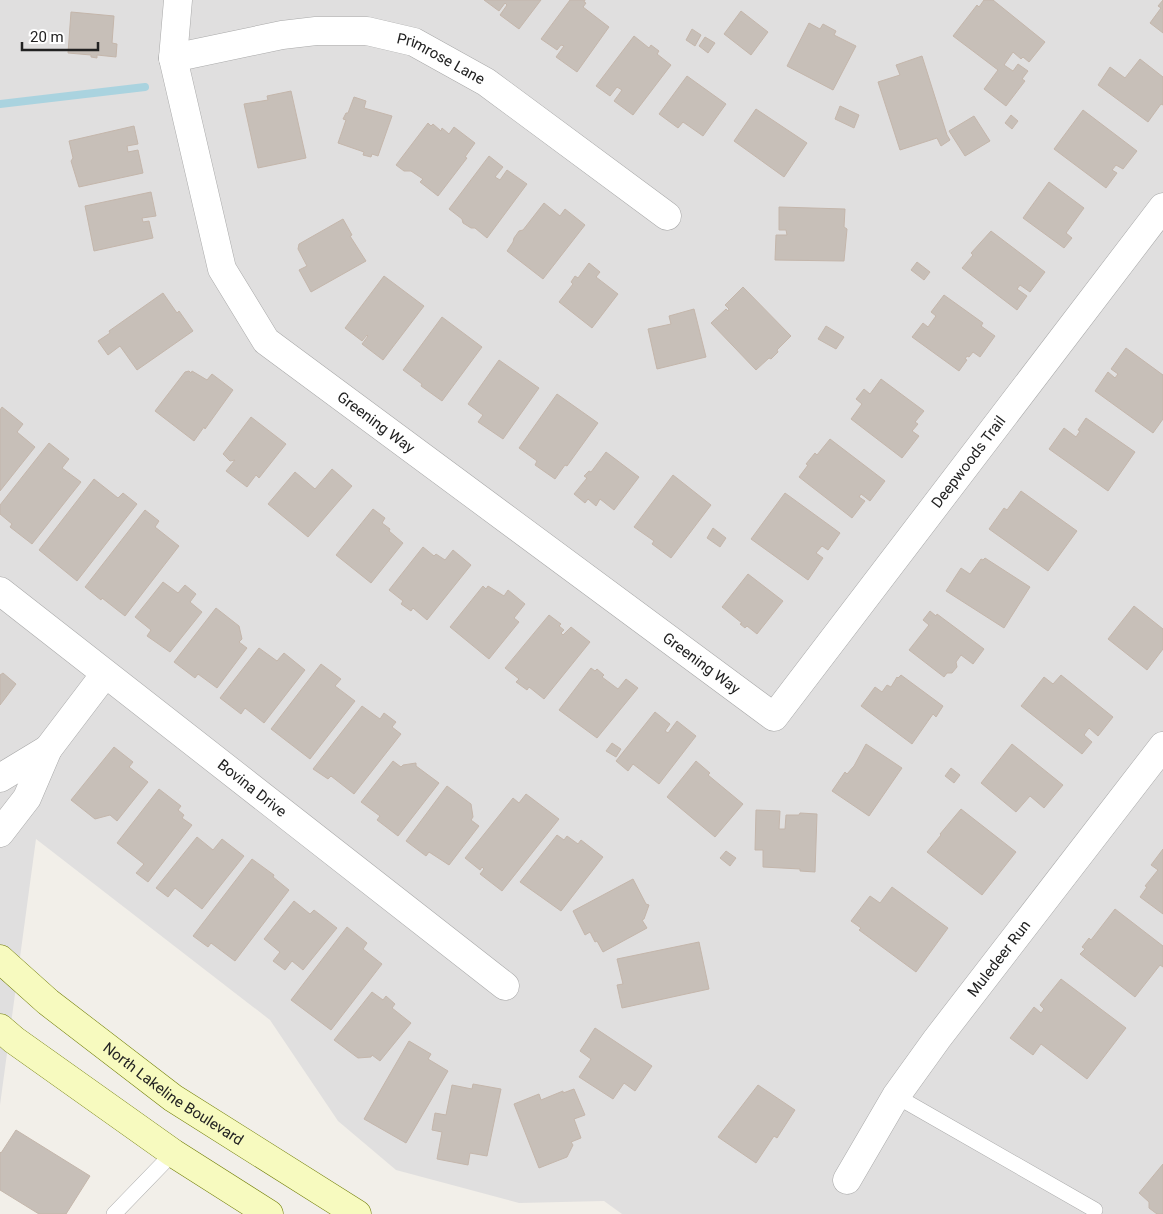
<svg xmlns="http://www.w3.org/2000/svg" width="1163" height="1214" viewBox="0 0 1163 1214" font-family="Roboto,sans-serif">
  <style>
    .residential { fill: #e0dfdf }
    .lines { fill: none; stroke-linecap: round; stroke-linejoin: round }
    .stream { stroke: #aad3df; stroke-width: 8 }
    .building { fill: #c7bfb8; stroke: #c4b6ab }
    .service-casing { stroke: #a9a9a9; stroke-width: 16 }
    .minor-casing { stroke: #a9a9a9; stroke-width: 29 }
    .secondary-casing { stroke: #707d05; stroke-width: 29 }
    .service { stroke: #fff; stroke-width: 15 }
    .minor { stroke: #fff; stroke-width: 28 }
    .secondary { stroke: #f7fabf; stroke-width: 28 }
    .labels { text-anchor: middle; stroke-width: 4; stroke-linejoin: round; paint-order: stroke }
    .street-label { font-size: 15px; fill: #222; stroke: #fff }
  </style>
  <rect width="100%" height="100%" fill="#f2efe9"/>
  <path class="residential" d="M0,0H1163V1214H622L604,1201L519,1203L396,1170L338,1121L270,1020L36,839L0,1105Z"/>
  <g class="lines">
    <path class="stream" d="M0,104L145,87"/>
  </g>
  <path class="building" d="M484,0H541L519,29L500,15L507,5L505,3L499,11Z
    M570,0H585L584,2L586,3L583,7L609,27L577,72L556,57L564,46L561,45L557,50L541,39Z
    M984,0H993L1045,42L1029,62L1023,57L1021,59L1013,52L1004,65L1013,71L1018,64L1028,71L1022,79L1025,81L1006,106L984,89L998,70L953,36L977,5L979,7Z
    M1163,0V33L1150,23L1161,8L1158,6Z
    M741,11L768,32L751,55L724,34Z
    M71,12L114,16L112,43L117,44L116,57L97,55V58L91,57V55L68,53Z
    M809,23L820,29L823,24L836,31L834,35L856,46L833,90L787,66Z
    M692,29L701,35L695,46L686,40Z
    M634,36L649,48L651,45L659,51L657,54L671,65L633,115L614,101L622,90L617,87L610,96L596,86Z
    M705,37L715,43L708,53L699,46Z
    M922,56L947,135L950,140L941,146L937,138L900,150L878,82L900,75L896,65Z
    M1140,59L1163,77V105L1161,104L1148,122L1098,85L1110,67L1125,78Z
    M687,76L726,104L703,136L683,122L678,128L659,114Z
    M291,91L306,158L258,168L244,104L268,100L267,96Z
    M354,97L366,101L364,108L392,116L378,156L372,154L371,157L363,155L364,152L338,143L346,120L343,119L346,113H348Z
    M840,106L859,115L854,128L835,119Z
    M756,109L807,143L784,177L734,141Z
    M1083,110L1137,151L1123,169L1116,165L1112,170L1117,173L1106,188L1054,149Z
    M1011,115L1018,121L1012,129L1005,123Z
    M974,116L990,141L965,156L949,131Z
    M428,123L431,126L433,124L441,131L442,128L449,134L454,127L475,143L465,157L467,158L438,196L420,182L423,179L411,171H404L396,165Z
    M134,126L138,144L127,146L128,152L138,150L143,173L79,187L71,161L73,158L69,141Z
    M489,156L503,167L495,177L500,180L507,170L527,184L487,238L475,228H471L463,223L462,219L449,209Z
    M1049,182L1084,208L1066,233L1072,238L1064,248L1023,218Z
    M151,192L156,216L142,218L143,222L149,221L153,238L94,251L85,206Z
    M544,203L560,216L565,209L585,225L543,279L507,251L513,242L514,238L519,231L523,230Z
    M779,207L845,209L844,227L847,229L844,261L775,260L776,235H787L786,230H779Z
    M343,219L352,235L350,236L366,261L311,292L299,270L307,266L298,249L299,244Z
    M991,231L1045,272L1030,292L1020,285L1017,289L1027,296L1017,310L962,268L973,255L971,253Z
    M917,262L930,272L924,280L911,270Z
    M589,263L600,272L596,277L618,294L592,328L559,302L573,284L571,282L575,276L578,278Z
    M384,276L424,306L383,360L362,344L368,336L367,335L362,341L345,328Z
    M743,287L791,336L777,350L778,352L771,359L769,358L756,370L711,323L726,309L728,311L729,309L725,305Z
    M163,293L177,313L179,311L193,331L137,370L120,346L108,355L98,341L110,333L109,331Z
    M944,295L983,323L981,326L995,336L980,357L973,352L969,357L967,356L965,359L967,360L959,371L912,337L923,323L928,327L936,316L931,312Z
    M694,309L706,357L657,369L648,329L671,324L669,316Z
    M442,317L482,347L442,401L421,386L422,384L403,370Z
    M826,326L844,337L836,349L818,339Z
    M1126,348L1163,375V419L1153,433L1095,391L1108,372L1115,378L1118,374L1111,369Z
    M499,360L539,388L503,439L478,422L483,415L468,404Z
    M189,371L191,373L192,371L207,380L212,374L233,390L205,429L204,427L194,441L155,411L185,372Z
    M881,379L924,411L915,422L918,424L912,431L919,436L902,458L851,419L862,404L856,399L864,389L870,394Z
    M557,394L598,423L567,466L565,465L555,479L535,465L537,461L519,448Z
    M2,407L23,424L17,432L35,447L0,491V410Z
    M251,417L286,444L259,478L256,475L247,487L226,471L235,460L230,461L223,454Z
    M1086,418L1135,452L1108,491L1049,449L1064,428L1076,437L1080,431L1078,430Z
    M830,439L885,481L870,501L861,494L859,497L865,501L852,518L799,477L808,465L806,464L815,453L817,455Z
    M49,443L69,459L62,468L81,482L32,544L10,527L12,524L0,514V505Z
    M606,452L639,477L614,510L600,499L596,506L588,499L585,503L574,494L587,478L584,476L589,471L591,472Z
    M332,469L352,486L308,537L268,504L295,472L315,489Z
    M673,475L711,505L671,558L652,544L654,541L634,527Z
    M94,479L118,498L123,493L137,504L77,581L39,550Z
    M1021,491L1077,531L1048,571L989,529L1004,508L1007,510Z
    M785,493L840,533L828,550L822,546L816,553L823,558L808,580L751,539Z
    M373,509L385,518L382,523L390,529L389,531L403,543L371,583L336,555Z
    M145,510L159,521L155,527L179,546L125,616L102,598L101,600L85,587Z
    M713,528L726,538L720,547L707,538Z
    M423,547L434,556L436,554L445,560L453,550L471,565L427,620L413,608L411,611L401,604L403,601L389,590Z
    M985,558L1030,587L1004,628L946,591L961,568L970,574L981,559L983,560Z
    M748,574L783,601L757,634L747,626L745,628L740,624L742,623L722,607Z
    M163,582L178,593L185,585L196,594L190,602L202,612L170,652L147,636L151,630L135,617Z
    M483,586L486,589L488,586L504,596L508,590L525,604L514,618L519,622L489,659L450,627Z
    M1134,606L1163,629V649L1147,670L1108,639Z
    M216,608L239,626L242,639L239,642L247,648L217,688L198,674L195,678L174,662Z
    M930,611L936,616L937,614L984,649L973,664L961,655L956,662L957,667L952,673H947L944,677L909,650L929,625L923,620Z
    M549,615L561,624L559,626L564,630L561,633L563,635L571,627L590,642L544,699L529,687L527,690L516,682L519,679L505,668Z
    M259,648L277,661L284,653L305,670L264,723L245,708L241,714L220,698Z
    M321,664L341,679L335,686L355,701L310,759L271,729Z
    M591,668L595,671L597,669L604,675L602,677L618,689L626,679L638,688L597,738L559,710Z
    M3,673L16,684L0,705V675Z
    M901,675L943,706L936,717L933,714L912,744L861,706L875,687L882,692L887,685L891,687L897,677L898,678Z
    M1061,675L1113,717L1098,736L1089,728L1084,735L1092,742L1082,754L1021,706L1044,677L1053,684Z
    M362,706L380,719L384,713L396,722L392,727L401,734L354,794L331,776L328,779L313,769Z
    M655,712L670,724L665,731L668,733L677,721L696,736L659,784L633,764L628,771L616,761Z
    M612,743L621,749L616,757L606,751Z
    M866,744L902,768L869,816L832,791L845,772L847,774L854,766Z
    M1012,744L1063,785L1044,808L1030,796L1016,812L981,783Z
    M114,747L133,762L129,767L148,782L117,821L110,815L95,819L71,800Z
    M393,761L401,767L403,765L416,763V766L439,783L398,836L377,820L380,816L361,802Z
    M696,761L710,773L708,775L743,804L715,837L667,797Z
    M951,768L960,775L954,783L945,776Z
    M447,786L471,804L473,817L471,820L479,826L449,865L429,852L426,856L406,841Z
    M159,789L181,806L178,810L184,815L182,818L192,825L148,882L136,873L144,864L117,843Z
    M526,794L559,819L502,891L480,874L484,869L482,867L480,870L465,858L513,798L519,803Z
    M961,809L1016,852L982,895L927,852L941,835L940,834Z
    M756,810L780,811L779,829H785L786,815H799L800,813L817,814L815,872L800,871V869L763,867V850H755Z
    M557,835L564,840L567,836L578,844L581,840L603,857L561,911L520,882Z
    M197,837L213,850L222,839L244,856L202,909L175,888L168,897L156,888Z
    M1163,849V914L1140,897L1147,887L1145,886L1158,870L1151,865Z
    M726,851L736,858L730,866L720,858Z
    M252,859L274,875L273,877L289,890L235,961L211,943L208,947L193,936Z
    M633,879L646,904L649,905L644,919L642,920L647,928L603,952L597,941L595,942L590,932L585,935L573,911Z
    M892,887L948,928L916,972L859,930L861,928L851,921L870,896L880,903Z
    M294,901L310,914L314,910L337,928L303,970L292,961L285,970L273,961L280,952L264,939Z
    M1115,909L1163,946V967L1160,965L1135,997L1080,954L1085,949L1082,947L1089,938L1091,940Z
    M347,927L367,943L363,949L382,964L331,1030L291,1000Z
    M699,942L709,989L622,1008L617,985L623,984L617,959Z
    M1061,979L1126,1028L1087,1079L1041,1044L1033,1055L1010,1038L1034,1007L1041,1013L1044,1009L1040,1005Z
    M372,992L383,1000L386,996L395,1004L392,1008L411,1023L380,1061L372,1055L371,1057L358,1058L334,1040Z
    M595,1028L652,1066L635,1091L624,1083L613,1099L579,1077L591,1059L580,1051Z
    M409,1041L431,1054L428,1059L448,1071L406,1143L364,1119Z
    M473,1084L501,1089L487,1156L470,1153L468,1165L437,1159L442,1132L432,1130L435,1113L446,1115L452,1085L472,1089Z
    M758,1085L795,1110L777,1138L774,1136L756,1163L718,1137Z
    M574,1089L585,1115L574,1119L581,1138L571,1142L573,1145L567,1157L539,1168L514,1104L539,1094L541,1100L563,1091V1093Z
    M16,1130L90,1176L66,1214H39L0,1190V1152L1,1153Z
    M1163,1164V1214H1157L1149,1208V1202L1139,1193Z"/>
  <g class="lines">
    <g class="service-casing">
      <path id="service" d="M896,1096L1095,1210
        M114,1214L173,1153"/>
    </g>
    <g class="minor-casing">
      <g id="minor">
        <path id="s1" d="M178,0L173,58L222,269L266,341L774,717L1163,207"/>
        <path id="s2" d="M173,58L282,35L316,31H367L414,42L486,82L667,216"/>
        <path id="s3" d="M0,591L505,986"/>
        <path d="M0,778L48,749"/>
        <path d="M0,833L27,798L48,749L105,674"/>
        <path id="s4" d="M847,1180L896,1096L937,1039L1163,746"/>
      </g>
    </g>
    <g class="secondary-casing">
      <g id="secondary">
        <path id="s5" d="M0,959L48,1002L173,1098L357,1214"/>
        <path d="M0,1028L14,1040L173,1153L269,1214"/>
      </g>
    </g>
    <use href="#service" class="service"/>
    <use href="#minor" class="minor"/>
    <use href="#secondary" class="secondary"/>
  </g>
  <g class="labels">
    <g class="street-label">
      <text dy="5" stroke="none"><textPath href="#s2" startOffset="276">Primrose Lane</textPath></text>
      <text dy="5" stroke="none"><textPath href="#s1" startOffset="496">Greening Way</textPath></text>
      <text dy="5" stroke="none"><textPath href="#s1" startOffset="1312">Deepwoods Trail</textPath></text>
      <text dy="5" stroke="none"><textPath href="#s1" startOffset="901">Greening Way</textPath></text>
      <text dy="5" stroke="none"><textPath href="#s3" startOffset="320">Bovina Drive</textPath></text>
      <text dy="5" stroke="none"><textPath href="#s4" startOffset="269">Muledeer Run</textPath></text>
      <text dy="5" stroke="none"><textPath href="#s5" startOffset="220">North Lakeline Boulevard</textPath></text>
    </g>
  </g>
  <path d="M22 42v8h76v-8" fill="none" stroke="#222222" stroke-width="2.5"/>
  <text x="30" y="42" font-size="15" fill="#222222" stroke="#ffffff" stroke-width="4" paint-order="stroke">20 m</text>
</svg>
